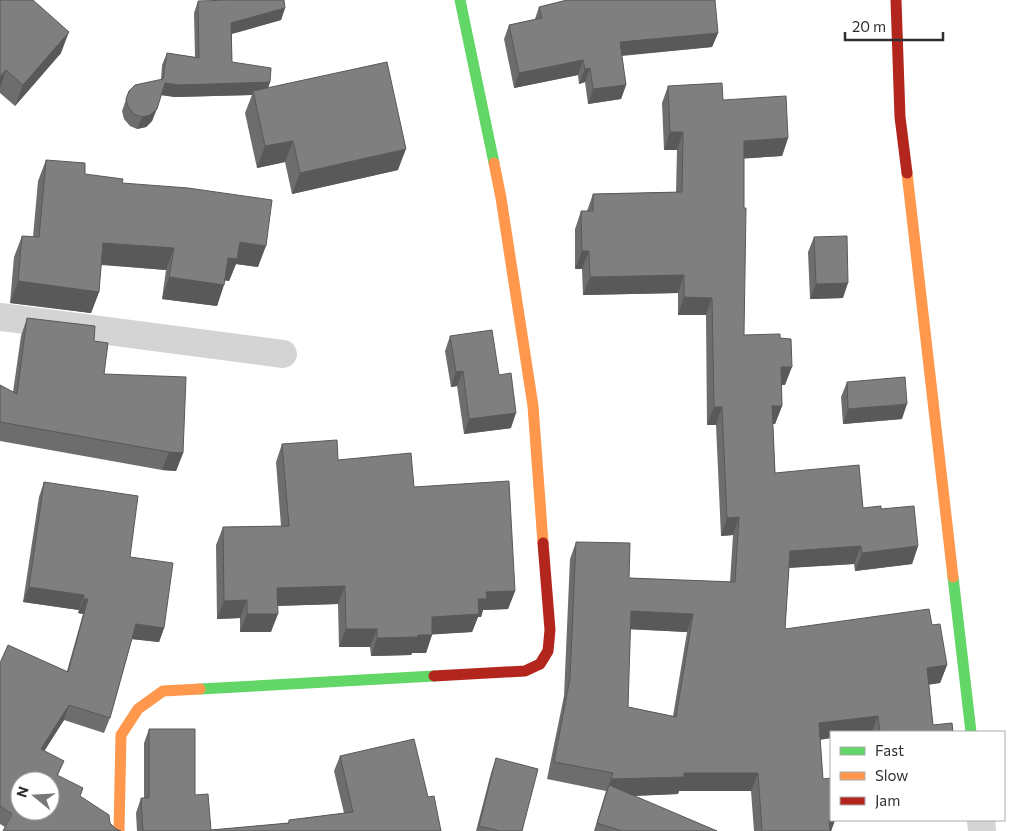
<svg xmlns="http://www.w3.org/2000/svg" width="1015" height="831" viewBox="0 0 1015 831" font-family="Commissioner,sans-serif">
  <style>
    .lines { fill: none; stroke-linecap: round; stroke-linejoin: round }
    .street { stroke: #d4d4d4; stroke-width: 28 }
    .fast { stroke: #63d668; stroke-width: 11 }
    .slow { stroke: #ff974d; stroke-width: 11 }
    .jam { stroke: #b3261e; stroke-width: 11 }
    .wall { fill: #6d6d6d; fill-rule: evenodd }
    .shaded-wall { fill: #595959 }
    .building { fill: #7f7f7f; stroke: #595959; fill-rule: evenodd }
  </style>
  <rect width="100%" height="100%" fill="#fff"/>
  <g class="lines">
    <path class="street" d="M0,317L283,354
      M981,820L982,831"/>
    <path class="fast" d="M460,0L494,163
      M953,577L971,732
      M200,689L434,676"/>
    <path class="slow" d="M494,163L501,198L533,406L543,543
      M907,173L953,577
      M119,831L121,735L138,709L163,691L200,689"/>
    <path class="jam" d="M896,0L900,117L907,173
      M434,676L525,671L540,664L548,651L550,630L543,543"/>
  </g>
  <path class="wall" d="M0,0L61,53L15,106L0,93Z
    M198,1L285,8L281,20L232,34V62L270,82L268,88L398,170L292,194L285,162L257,168L245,113L252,95L175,97L161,95L152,121L146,127L137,129L130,126L124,119L122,111L129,91L161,80L162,65L167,53L195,57L194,13Z
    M539,7L718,33L712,47L622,56L626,85L621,99L588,104L585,82L579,84L578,75L514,88L504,39L509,25L535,19Z
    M668,86L723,100L788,138L782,156L744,158V335L785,385H781L782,406L775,424H773L775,473L863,508L881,509L918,546L912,564L855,571L854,564L789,568L785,629L932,625L947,665L940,683L929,684L933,725L953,732H831V738L820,740L823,779L835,820L831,831H754L751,791H679L678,794L634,796L717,831H594L606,791L547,779L564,696L570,559L576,542L629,578L730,582L733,535L721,536L716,425H707L706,315H678V293L583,295L582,269H575V229L581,211H587L593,194L676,192L677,150H664L662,103ZM630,629L687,632L673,716L628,707Z
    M46,160L85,174L122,183L258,267L236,264L229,281L225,280L217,306L162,299L166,270L101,265L99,292L91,313L10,303L14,257L22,236L33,237L38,181Z
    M814,237L843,298L810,299L808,252Z
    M27,318L94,341L104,374L183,453L176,471L162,470L0,441V385L13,392L21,336Z
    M450,336L499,375L511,428L464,434L457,386L451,387L445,351Z
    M847,382L902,419L843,424L841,397Z
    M282,444L338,460L414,487L515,591L508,609L483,610L481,617H478L472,632L432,634L426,653H412L411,655L371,656L370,647H339L338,604L277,606L271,632H240V618L217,619L216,545L223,527L281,526L276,462Z
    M44,482L130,557L164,628L159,642L132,639L110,718L104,733L64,720L44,751L5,827L0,824V663L67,671L83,614L78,613L79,610L23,602L39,497Z
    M149,729L195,795L211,830L288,823L289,820L344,813L334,771L340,756L428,797L441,831H137L136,813L141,798H144V743Z
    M496,758L522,831H476L491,773Z"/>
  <path class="shaded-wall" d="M285,8L281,20L227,35L231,23Z
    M69,32L61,53L15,106L23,85Z
    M718,33L712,47L615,56L620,42Z
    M583,60L578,75L514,88L519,73Z
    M590,68L585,82L579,84L585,69Z
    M6,70L0,88V77Z
    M270,82L266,94L253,91L252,95L175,97L161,95L165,83Z
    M626,85L621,99L588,104L593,89Z
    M157,109L152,121L146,127L137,129L142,117Z
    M670,132H683L677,150H664Z
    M788,138L782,156L738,159L744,141Z
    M293,141L285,162L257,168L265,146Z
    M406,149L398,170L292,194L300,173Z
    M240,242L266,246L258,267L236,264L229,281L221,280L228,258Z
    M103,243L174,248L166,270L96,264Z
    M582,251H589L582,269H575Z
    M684,275L678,293L583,295L590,277Z
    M169,277L224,285L217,306L162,299Z
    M18,281L99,292L91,313L10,303Z
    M848,283L843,298L810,299L816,284Z
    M684,297L712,298L706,315H678Z
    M781,367H792L785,385H774Z
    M463,371L457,386L451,387L456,372Z
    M907,404L902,419L843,424L848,409Z
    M772,406H782L775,424H766Z
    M714,407H722L716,425H707Z
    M516,413L511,428L464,434L469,419Z
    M169,452L183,453L176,471L162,470Z
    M739,517L733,535L721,536L727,518Z
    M861,546L854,564L783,568L790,551Z
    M918,546L912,564L855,571L862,553Z
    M345,586L338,604L271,606L277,588Z
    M29,587L84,595L79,610L23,602Z
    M515,591L508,609L483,610L481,617H478L472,632L425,635L432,617L478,599L486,592Z
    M84,599H88L83,614L78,613Z
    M247,600L240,618L217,619L224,601Z
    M631,611L693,614L687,632L624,629Z
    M247,614H278L271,632H240Z
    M136,624L164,628L159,642L131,639Z
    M346,629H377L370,647H339Z
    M418,635H432L426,653H412L411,655L371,656L377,638Z
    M947,665L940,683L921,686L927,668Z
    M69,705L64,720L36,764L41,749Z
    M878,716L872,732H831V738L813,740L819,723Z
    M64,761L58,775L51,790L57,775Z
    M684,773H758L751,791H679L678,794L605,797L609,785L605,797L611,779Z
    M829,820H835L831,831H825Z"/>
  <path class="building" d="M0,0H33L69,32L23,85L6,70L0,77Z
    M232,0H284L285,8L231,23L232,62L271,68L270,82L179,85L165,83L157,109L150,115L142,117L134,114L128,107L126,99L129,91L135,85L163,79L167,53L199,58L198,1Z
    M567,0H715L718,33L620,42L626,85L593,89L590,68L585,69L583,60L519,73L509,25L542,18L539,7Z
    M387,62L406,149L300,173L293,141L265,146L253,91Z
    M722,83L723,100L786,96L788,138L744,141V208H746L744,335L780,334V338L791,339L792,367H781L782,406H772L775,473L859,465L863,508L881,506V509L914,506L918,546L862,553L861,546L790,551L785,629L929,609L932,625L940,624L947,665L927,668L933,725L952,723L953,732H880L878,716L819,723L823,779L831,778V819L829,820L830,831H762L758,773H684V777L611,779L613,773L554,762L570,678L576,542L630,543L629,578L735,582L739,517L727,518L722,407H714L712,298L684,297V275L590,277L589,251H582L581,211H593V194L682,192L683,132H670L668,86ZM631,611L693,614L676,717L628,707Z
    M46,160L85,163V174L123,179L122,183L188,188L272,200L266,246L240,242L237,259L228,258L224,285L169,277L174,248L103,243L99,292L18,281L22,236L39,237Z
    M847,236L848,283L816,284L814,237Z
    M27,318L95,326L94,341L108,343L104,374L186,377L183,453L169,452L0,422V385L17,394Z
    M492,330L499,375L511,373L516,413L469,419L463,371L456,372L450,336Z
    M905,377L907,404L848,409L847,382Z
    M337,440L338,460L411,453L414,487L509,481L515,591L486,592L487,599H478L479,614L432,617V635H418V637L377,638V629H346L345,586L277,588L278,614H247V600L224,601L223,527L289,526L282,444Z
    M44,482L138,496L130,557L173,563L164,628L136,624L110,718L69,705L41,749L64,761L57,775L83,788L80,796L109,815L110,823L116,829L121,831H3L12,814L0,806V663L8,645L68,672L88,599H84V595L29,587ZM20,781H50V811H20Z
    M149,729H195V795L208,794L211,830L289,823V820L353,812L340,756L414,739L428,797L434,796L441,831H143L141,798H149Z
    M496,758L538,769L522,831H500L479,826Z
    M609,785L717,831H622L597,823Z"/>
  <rect x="830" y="731" width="175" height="90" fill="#ffffff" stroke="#acacac"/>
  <rect x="840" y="747" width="25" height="8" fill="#63d668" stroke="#acacac"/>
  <text x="875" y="756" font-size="15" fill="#303030">Fast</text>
  <rect x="840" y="772" width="25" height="8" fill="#ff974d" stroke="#acacac"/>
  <text x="875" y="781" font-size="15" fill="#303030">Slow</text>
  <rect x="840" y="797" width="25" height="8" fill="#b3261e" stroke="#acacac"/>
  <text x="875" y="806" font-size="15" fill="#303030">Jam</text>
  <g transform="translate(35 796) rotate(288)"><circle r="24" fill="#ffffff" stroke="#acacac"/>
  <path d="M0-4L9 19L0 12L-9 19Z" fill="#787878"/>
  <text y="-8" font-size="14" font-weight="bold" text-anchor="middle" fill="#303030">N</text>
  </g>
  <path d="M845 32v8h98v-8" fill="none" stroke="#303030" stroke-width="2.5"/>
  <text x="852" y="32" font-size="15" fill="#303030" stroke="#ffffff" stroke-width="4" paint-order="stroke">20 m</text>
</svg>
